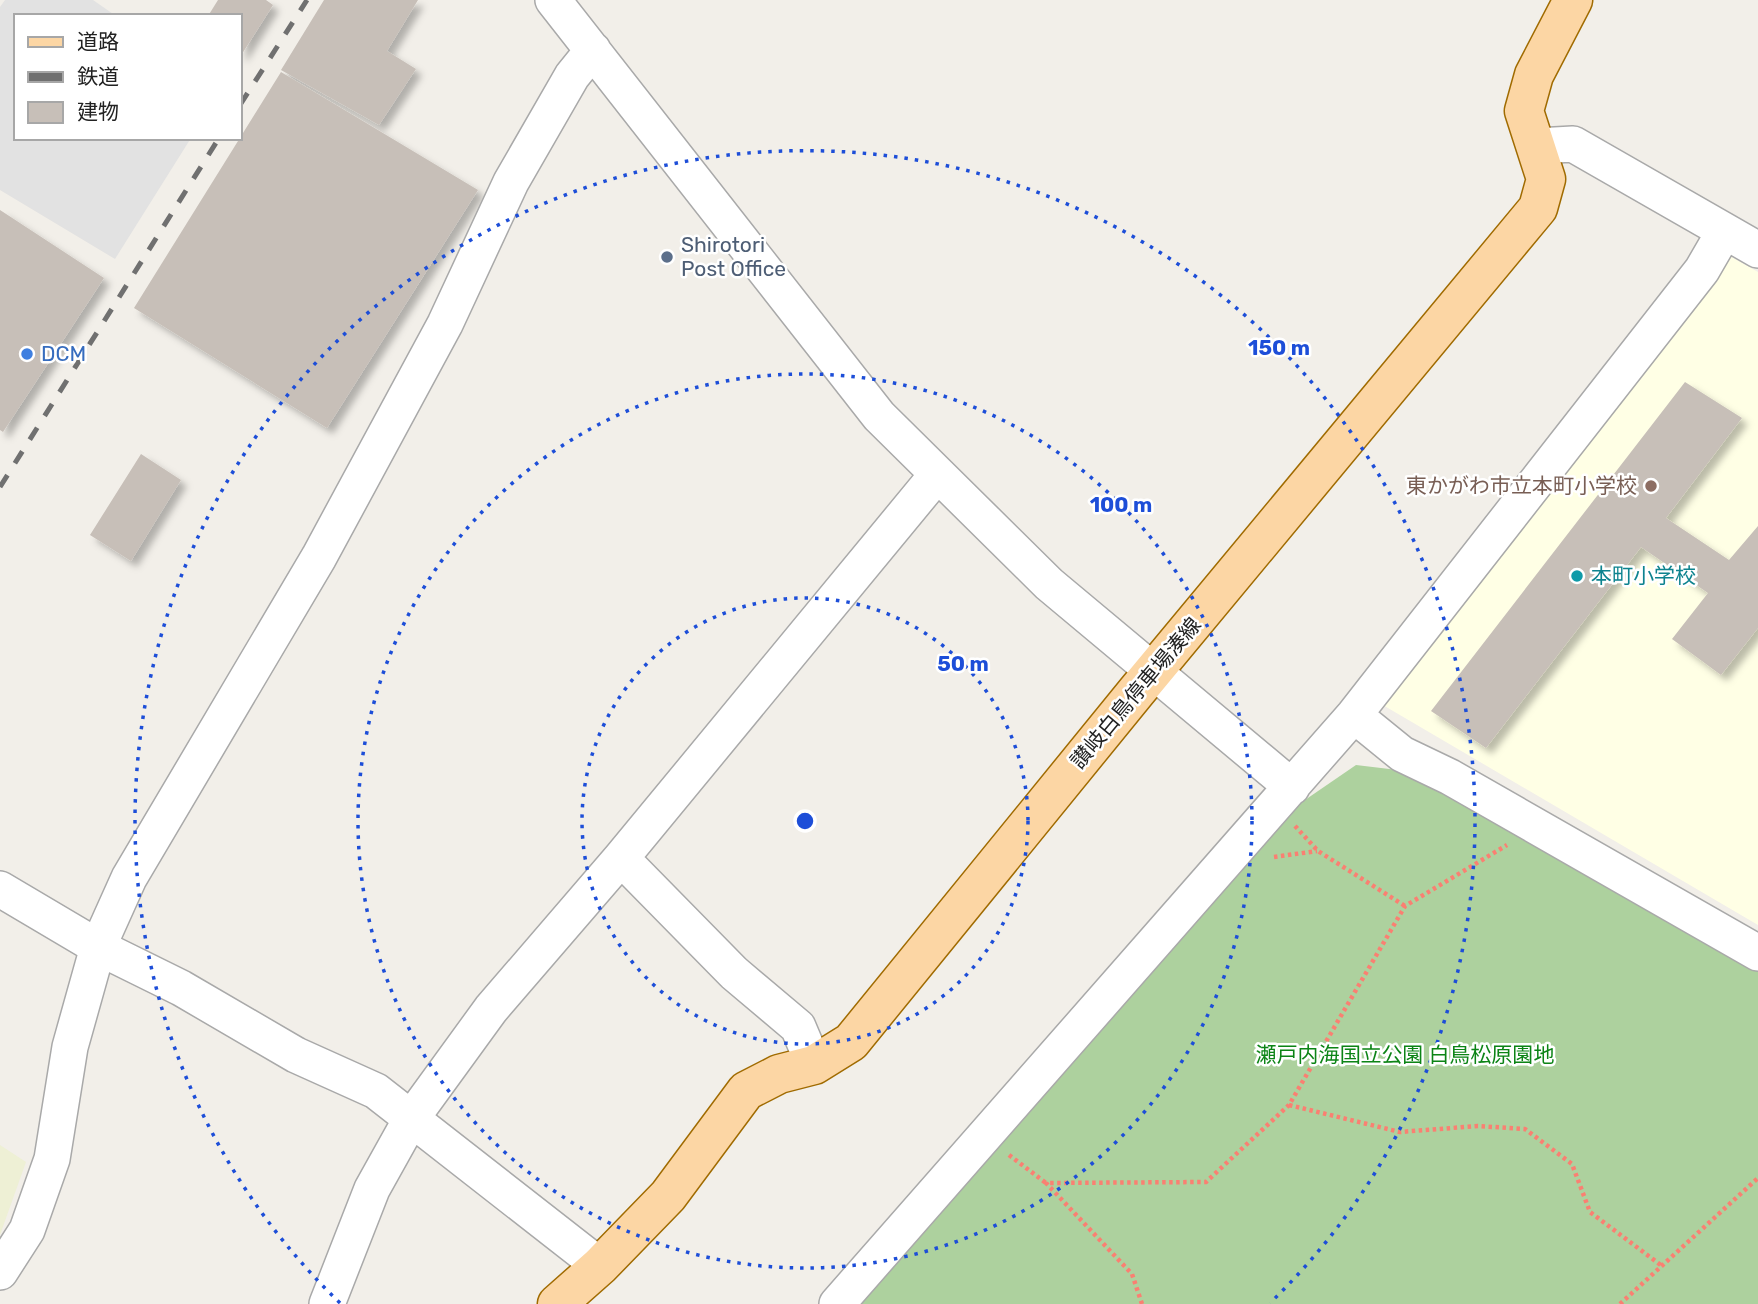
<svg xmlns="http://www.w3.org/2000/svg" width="1758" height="1304" viewBox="0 0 1758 1304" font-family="Rubik,'Noto Sans JP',sans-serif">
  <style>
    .education { fill: #ffffe5 }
    .farmland { fill: #eef0d5 }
    .forest { fill: #add19e }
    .parking { fill: #e2e2e2 }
    .building { fill: #c7bfb8; filter: url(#shadow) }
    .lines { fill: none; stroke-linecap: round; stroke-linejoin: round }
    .minor-casing { stroke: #a9a9a9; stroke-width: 38 }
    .major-casing { stroke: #a06b00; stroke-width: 41 }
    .path { stroke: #fa8072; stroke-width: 4.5; stroke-dasharray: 3.5 3.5; stroke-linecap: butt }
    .minor { stroke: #fff; stroke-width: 35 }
    .major { stroke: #fcd6a4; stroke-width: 38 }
    .rail { stroke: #707070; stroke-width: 5; stroke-dasharray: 14 14; stroke-linecap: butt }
    .ring { fill: none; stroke: #1d4ed8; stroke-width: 3.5; stroke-dasharray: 3.5 7 }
    .service-dot { fill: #5c6f8a; stroke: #fff; stroke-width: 2.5 }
    .shop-dot { fill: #3f7fe0; stroke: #fff; stroke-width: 2.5 }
    .education-dot { fill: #8d6e63; stroke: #fff; stroke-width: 2.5 }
    .culture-dot { fill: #0f9aa8; stroke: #fff; stroke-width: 2.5 }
    .labels { text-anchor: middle; stroke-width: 5; stroke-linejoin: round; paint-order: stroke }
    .service-label { font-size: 21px; fill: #4e5e75; stroke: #fff; text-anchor: start }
    .shop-label { font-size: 21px; fill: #366cbe; stroke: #fff; text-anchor: start }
    .education-label { font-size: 21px; fill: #785e54; stroke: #fff; text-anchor: end }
    .culture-label { font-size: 21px; fill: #0d838f; stroke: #fff; text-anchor: start }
    .street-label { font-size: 21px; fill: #222; stroke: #fff }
    .park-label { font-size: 21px; fill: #0c8416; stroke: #fff }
    .centre { fill: #1d4ed8; stroke: #fff; stroke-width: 3.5 }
    .ring-label { font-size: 21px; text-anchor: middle; font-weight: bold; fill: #1d4ed8; stroke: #fff; stroke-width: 5; stroke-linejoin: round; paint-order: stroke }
  </style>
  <defs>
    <filter id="shadow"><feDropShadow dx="6" dy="6" stdDeviation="3.5" flood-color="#0004"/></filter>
  </defs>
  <rect width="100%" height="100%" fill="#f2efe9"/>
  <path class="education" d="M1726,254L1758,272V925L1376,701Z"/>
  <path class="farmland" d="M0,1145L26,1162L0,1235Z"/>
  <path class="forest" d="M1356,765L1406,771L1758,969V1304H852L1286,813Z"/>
  <path class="parking" d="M5,0H93L116,16H16V138H191L115,259L0,190V7Z"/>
  <path class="building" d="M218,0H266L273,5L240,57V16H208Z
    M324,0H418L387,51L416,69L379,125L281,70Z
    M281,72L478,190L327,428L134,308Z
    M0,210L104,278L3,432L0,430Z
    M1685,382L1742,418L1666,518L1729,560L1758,526V628L1721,675L1672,639L1708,593L1641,547L1486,748L1431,711Z
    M141,454L181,480L131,561L90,535Z"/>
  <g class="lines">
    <g class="minor-casing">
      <path id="minor" d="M553,0L879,416L1049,584L1292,787
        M1537,146L1573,144L1758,250
        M1354,715L1402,754L1450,777L1758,953
        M621,858L734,973L798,1027L814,1065
        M0,889L98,947L181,988L296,1055L376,1091L600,1266
        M0,1272L27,1230L52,1159L70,1047L98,947L129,878L319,557L445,324L511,182L572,76L593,50
        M327,1304L372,1189L411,1119L491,1009L621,858L936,476
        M837,1304L1354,715L1702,270L1724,232"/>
    </g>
    <g class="major-casing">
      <path id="major" d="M557,1304L600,1266L668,1196L746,1091L779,1074L814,1065L851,1042L1136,692L1538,208L1546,179L1524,111L1534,75L1573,0"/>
    </g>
    <path class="path" d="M1295,826L1318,851L1405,906
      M1274,857L1317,851
      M1289,1105L1400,1132L1478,1126L1525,1129L1572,1164L1590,1212L1662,1266
      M1009,1155L1046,1183
      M1142,1304L1132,1274L1046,1183L1206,1182L1289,1105L1405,906L1507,845
      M1620,1304L1758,1178"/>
    <use href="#minor" class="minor"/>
    <use href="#major" class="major"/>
    <path class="rail" d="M240,105L307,0
      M0,487L219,138"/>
  </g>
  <g class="ring">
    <circle cx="805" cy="821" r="223"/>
    <circle cx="805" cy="821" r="447"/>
    <path d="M340 1303A670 670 0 1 1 1270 1303"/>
  </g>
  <circle class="service-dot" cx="667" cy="257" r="7"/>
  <circle class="shop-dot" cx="27" cy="354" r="7"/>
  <circle class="education-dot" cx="1651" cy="486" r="7"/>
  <circle class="culture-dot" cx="1577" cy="576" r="7"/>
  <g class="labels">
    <g class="service-label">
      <text x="681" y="252">Shirotori<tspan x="681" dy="24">Post Office</tspan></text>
    </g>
    <g class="shop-label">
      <text x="41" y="361">DCM</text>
    </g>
    <g class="education-label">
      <text x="1637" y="493">東かがわ市立本町小学校</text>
    </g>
    <g class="culture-label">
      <text x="1591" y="583">本町小学校</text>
    </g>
    <g class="street-label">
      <text transform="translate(1136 693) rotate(-50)" y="7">讃岐白鳥停車場湊線</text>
    </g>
    <g class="park-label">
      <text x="1405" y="1062">瀬戸内海国立公園 白鳥松原園地</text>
    </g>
  </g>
  <circle cx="805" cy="821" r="10" class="centre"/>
  <g class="ring-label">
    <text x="1279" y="355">150 m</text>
    <text x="1121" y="512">100 m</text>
    <text x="963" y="671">50 m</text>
  </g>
  <rect x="14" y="14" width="228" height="126" fill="#ffffff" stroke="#a7a7a7" stroke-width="2"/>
  <rect x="28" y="37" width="35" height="10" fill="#fcd6a4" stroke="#a7a7a7" stroke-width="2"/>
  <text x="77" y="49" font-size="21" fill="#222222">道路</text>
  <rect x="28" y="72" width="35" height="10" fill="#707070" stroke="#a7a7a7" stroke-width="2"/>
  <text x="77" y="84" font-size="21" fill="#222222">鉄道</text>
  <rect x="28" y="102" width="35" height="21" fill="#c7bfb8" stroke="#a7a7a7" stroke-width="2"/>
  <text x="77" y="119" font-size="21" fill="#222222">建物</text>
</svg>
